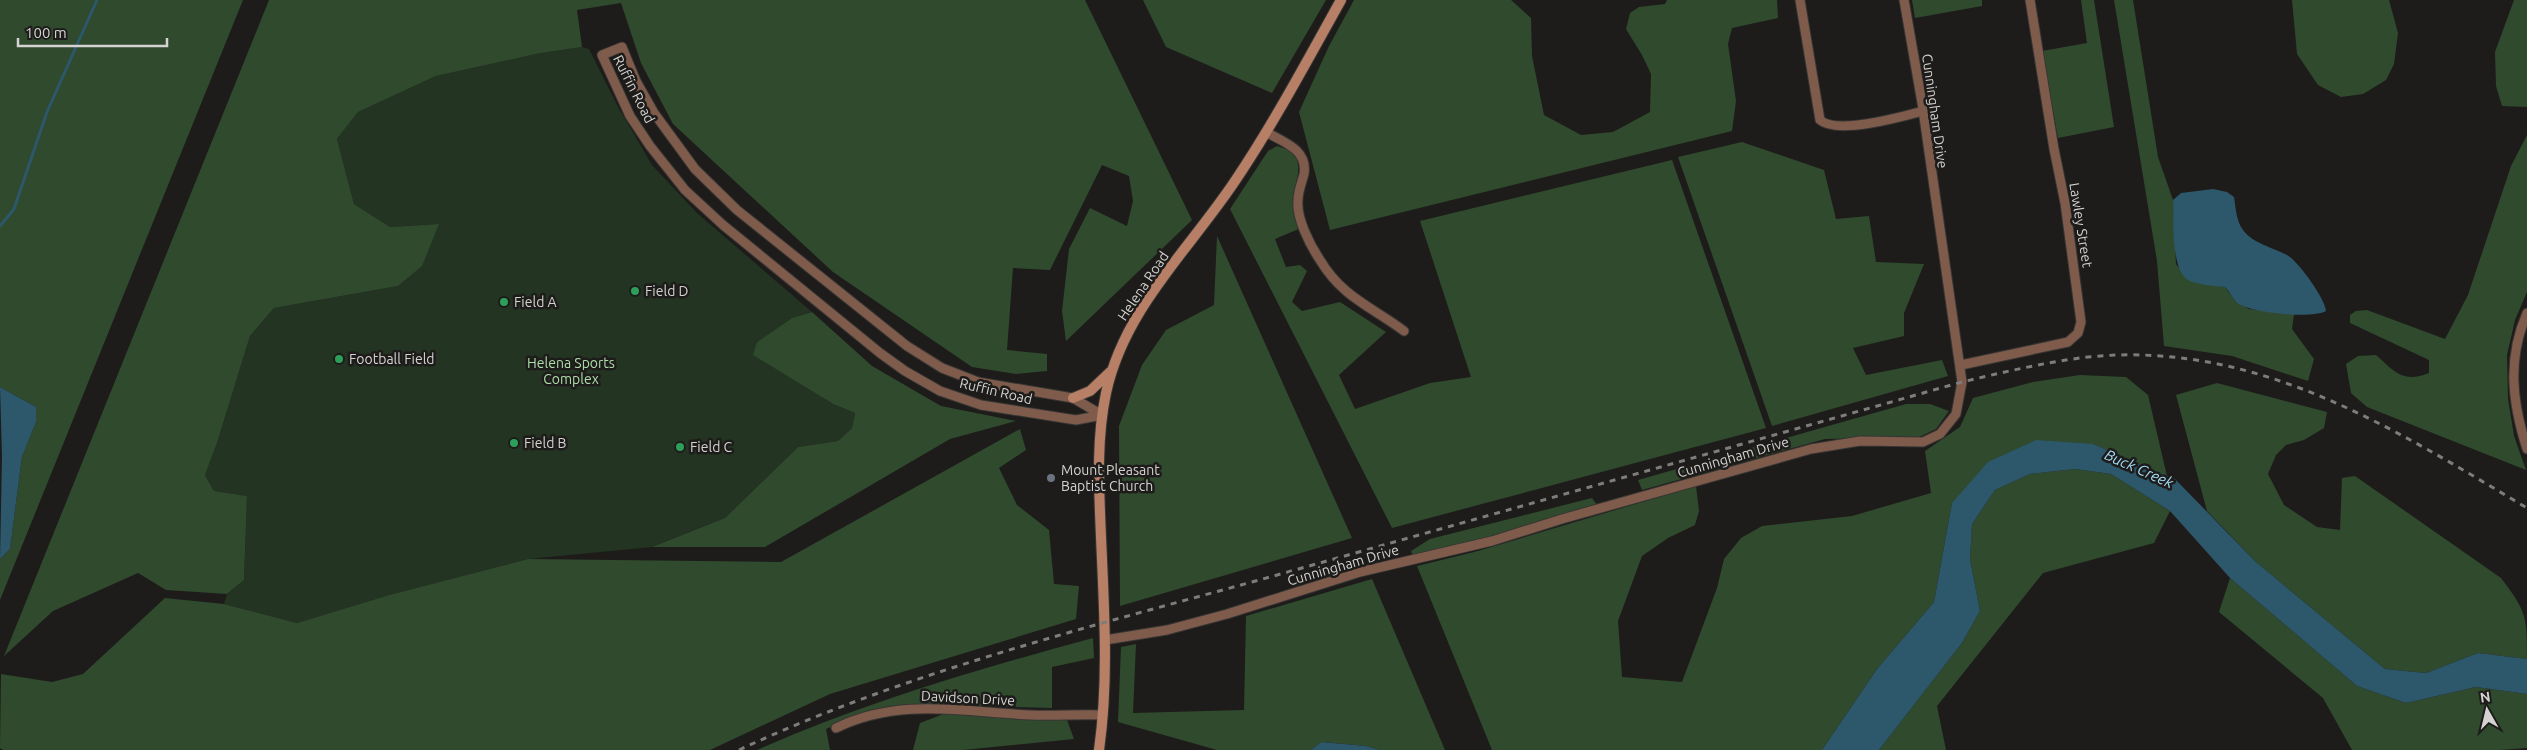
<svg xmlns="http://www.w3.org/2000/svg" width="2527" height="750" viewBox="0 0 2527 750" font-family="Ubuntu,sans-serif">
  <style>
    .green { fill: #233422 }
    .forest { fill: #304a2e }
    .water { fill: #2d576a }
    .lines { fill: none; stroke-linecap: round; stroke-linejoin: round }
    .stream { stroke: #2d576a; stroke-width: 3 }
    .street-casing { stroke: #373634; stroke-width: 11 }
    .secondary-casing { stroke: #373634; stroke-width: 12 }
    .street { stroke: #7e5b4b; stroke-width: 9 }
    .secondary { stroke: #b77f65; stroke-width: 10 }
    .rail { stroke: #7e7d7b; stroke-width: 3; stroke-dasharray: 6 6; stroke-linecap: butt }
    .leisure-dot { fill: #2e9e5b; stroke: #1d1c1a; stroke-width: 2 }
    .worship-dot { fill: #6b7280; stroke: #1d1c1a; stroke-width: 2 }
    .labels { text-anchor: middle; stroke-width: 5; stroke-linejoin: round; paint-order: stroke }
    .street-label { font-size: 14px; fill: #d4d3d1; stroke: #1d1c1a }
    .poi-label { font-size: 14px; fill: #d4d3d1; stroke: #1d1c1a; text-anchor: start }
    .park-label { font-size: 14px; fill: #aedeaa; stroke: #1d1c1a }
    .water-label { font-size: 15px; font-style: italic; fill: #a4dcf8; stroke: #1d1c1a }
  </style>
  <rect width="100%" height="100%" fill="#1d1c1a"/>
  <path class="green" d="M582,47L589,49L617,105L652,165L697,213L812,312L792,318L757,342L754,355L833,404L855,413L852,428L838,441L798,447L725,518L652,547L528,559L389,595L297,623L224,604L227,594L244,580L247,496L214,491L205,475L217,443L250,336L274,308L398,286L438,224L390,227L354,204L337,139L358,112L436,76L541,53Z"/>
  <path class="forest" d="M0,0H243L0,600V559L10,549L22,457L36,422V407L0,387Z
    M269,0H1085L1192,220L1066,341L1062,311L1069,249L1090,208L1127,226L1133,201L1129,176L1102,165L1050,270L1013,268L1007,350L1047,354V371L1016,374L972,367L833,272L673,124L641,63L621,3L577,10L582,47L541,53L436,76L358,112L337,139L354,204L390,227L439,224L422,266L398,286L274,308L250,336L217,443L205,475L214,491L247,496L244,580L227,594L166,590L138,573L53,611L4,656Z
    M1143,0H1326L1272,93L1166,47Z
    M1354,0H1511L1531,18L1532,56L1544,115L1581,135L1613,132L1650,112L1651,74L1642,55L1626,29L1630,13L1639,7L1665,4L1667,0H1777L1778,18L1732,28L1728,44L1736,101L1732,131L1330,230L1299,112L1329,46Z
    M1912,0H1982V6L1915,18Z
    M2081,0H2094L2114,127L2058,138L2042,51L2087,43Z
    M2114,0H2133L2158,157L2173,200L2176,264L2189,280L2225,287L2236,302L2249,309L2294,314L2292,329L2314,359L2308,381L2232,356L2164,346L2157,261Z
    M2292,0H2389L2398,33L2394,64L2386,80L2363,94L2341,97L2318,85L2297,54Z
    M2514,0H2527V107L2502,106L2496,86L2495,52Z
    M2527,135V292L2515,320L2507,355L2508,399L2514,436L2526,470L2367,407L2351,393L2346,364L2358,356L2376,355C2394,371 2403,384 2429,373V360L2350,323V315L2356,311L2367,310L2445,339L2468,295L2511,166Z
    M1742,142L1824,170L1836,219L1869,216L1876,262L1924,264L1904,313V336L1853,348L1866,375L1942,360L1948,376L1772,426L1678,157Z
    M1277,146L1295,152C1304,177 1291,187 1293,204C1294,212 1298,221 1301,228L1275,239L1286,267L1300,265L1307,271L1292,302L1302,311L1340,302L1386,332L1339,375L1355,409L1430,383L1471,377L1420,221L1672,160L1766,428L1392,528L1230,209L1268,151Z
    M1217,236L1352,538L1120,606L1119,426L1142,365L1166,330L1214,305Z
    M812,312L872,366L941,406L1016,421L950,439L765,547H652L725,518L798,447L838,441L852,428L855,413L833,404L753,355L757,342L792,318Z
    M2080,375L2126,377L2148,395L2167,476L2093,444L1952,503L1934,602L1877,669L1822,750H1492L1417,566L1478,551L1696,486L1699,511L1695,525L1668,538L1642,556L1618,621L1622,677L1682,682L1717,588L1724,559L1741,538L1762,526L1852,516L1931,493L1925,451L1960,427L1973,398L2033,382Z
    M2217,383L2327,412L2324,428L2304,440L2286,445L2276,455L2268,474L2284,505L2317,527L2340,530L2342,478L2355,476L2501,578C2527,612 2527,617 2527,659L2478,653L2426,673L2385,669L2256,562L2207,511L2176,395Z
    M1906,404H1930L1949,411L1936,429L1919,437L1825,439L1642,490L1638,480Z
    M1020,429L1026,450L999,468L1017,505L1049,530L1054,584L1079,586L1076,619L830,694L710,750H3L0,748L1,674L52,682L83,674L165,598L224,604L297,623L389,595L528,559L781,562Z
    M2075,469L2111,474L2170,511L2154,543L2043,573L1937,706L1946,750H1879L1962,643L1980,611L1970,559L1972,524L1995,490L2030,474Z
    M1592,498L1597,505L1491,537L1413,556L1411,551L1430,539Z
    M2230,578L2357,686L2406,703L2476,687L2527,694V748L2500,750H2352L2323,698L2219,612Z
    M1372,579L1445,750H1380L1366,746L1323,742L1311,750H1217L1118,722L1121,647L1136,644L1133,713L1244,710L1246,616Z
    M1093,638L1094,658L1052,667V708L947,705L880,708L826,729L830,750H757C865,702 979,669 1093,638Z
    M946,713L1041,717L1067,720L1074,739L963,750H913L920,723Z"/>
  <path class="water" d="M2213,189L2227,192L2234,197C2236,209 2236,220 2243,230C2252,243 2274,248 2287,255C2298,261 2325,298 2326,311C2312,319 2251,313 2237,303C2233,299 2230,292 2225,287C2214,286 2201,285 2190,281C2170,273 2174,219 2173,200L2181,193Z
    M0,387L36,407V422L22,457L10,549L0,559L2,456Z
    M2036,440L2093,444L2175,479L2256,562L2385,669L2426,673L2478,653L2527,659V694L2476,687L2406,703L2357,686L2230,578L2170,511L2111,474L2075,469L2030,474L1995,490L1972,524L1970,559L1980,611L1962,643L1879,750H1822L1877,669L1934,602L1952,503L1988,462Z
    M1322,742L1366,746L1380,750H1311Z"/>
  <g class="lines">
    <path class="stream" d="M0,226L14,209L47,112L97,0"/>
    <g class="street-casing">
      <path id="street" d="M1800,0L1820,120C1837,135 1901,117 1923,111
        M622,47L636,81L654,113L695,169L737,210L907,346L942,368L978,382L1073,398L1102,415L1076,420L981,405L940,391L905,371L880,353L723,225L685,190L650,146L630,116L602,55Z
        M1266,132C1283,142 1308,149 1304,174C1302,182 1298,191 1298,200C1296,218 1310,245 1320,260C1342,297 1372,307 1404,331
        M2527,313C2507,359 2512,402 2527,449
        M1961,365L2068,342L2078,333L2081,322L2065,203L2054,149L2030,0
        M1105,640L1167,630L1227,614L1360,572L1492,541L1562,519L1811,449L1860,441L1923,442L1940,434L1956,414L1962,382L1922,103L1904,0
        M836,728C899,697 963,712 1031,715C1055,716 1079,714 1103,715"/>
    </g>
    <g class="secondary-casing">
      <path id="secondary" d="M1073,398L1090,391L1110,372
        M1099,750C1109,679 1104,608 1101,537C1099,489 1096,440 1106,393C1124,309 1189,250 1235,181C1274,123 1307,61 1341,0"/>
    </g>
    <use href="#street" class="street"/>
    <use href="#secondary" class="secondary"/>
    <path class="rail" d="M739,750C906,672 1093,626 1270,577C1501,512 1732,447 1962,382C2004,372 2046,362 2088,357C2255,340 2391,427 2527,508"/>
  </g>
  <g class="leisure-dot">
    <circle cx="635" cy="291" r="5"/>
    <circle cx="504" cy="302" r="5"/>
    <circle cx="339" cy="359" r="5"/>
    <circle cx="514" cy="443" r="5"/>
    <circle cx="680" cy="447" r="5"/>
  </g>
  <circle class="worship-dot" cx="1051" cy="478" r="5"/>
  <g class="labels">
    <g class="street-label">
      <text transform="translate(634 89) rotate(63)" y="5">Ruffin Road</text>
      <text transform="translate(1935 111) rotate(82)" y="5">Cunningham Drive</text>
      <text transform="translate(2081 225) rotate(81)" y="5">Lawley Street</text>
      <text transform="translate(1143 286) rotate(-56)" y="5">Helena Road</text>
      <text transform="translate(996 391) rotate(13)" y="5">Ruffin Road</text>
      <text transform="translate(1733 457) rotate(-16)" y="5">Cunningham Drive</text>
      <text transform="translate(1343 565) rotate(-16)" y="5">Cunningham Drive</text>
      <text transform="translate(968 698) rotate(3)" y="5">Davidson Drive</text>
    </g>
    <g class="poi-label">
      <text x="645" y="296">Field D</text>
      <text x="514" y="307">Field A</text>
      <text x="349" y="364">Football Field</text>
      <text x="524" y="448">Field B</text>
      <text x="690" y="452">Field C</text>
      <text x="1061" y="475">Mount Pleasant<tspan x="1061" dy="16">Baptist Church</tspan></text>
    </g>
    <g class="park-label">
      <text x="571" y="368">Helena Sports<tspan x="571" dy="16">Complex</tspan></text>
    </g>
    <g class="water-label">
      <text transform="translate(2139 469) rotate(24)" y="5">Buck Creek</text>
    </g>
  </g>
  <g transform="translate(2487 710) rotate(352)" stroke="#1d1c1a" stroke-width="4" paint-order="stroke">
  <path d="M0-4L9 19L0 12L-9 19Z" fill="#d4d3d1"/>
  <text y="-8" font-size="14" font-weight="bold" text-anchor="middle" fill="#d4d3d1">N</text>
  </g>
  <path d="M18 38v8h149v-8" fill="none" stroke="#d4d3d1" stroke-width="2.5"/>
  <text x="25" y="38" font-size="15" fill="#d4d3d1" stroke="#1d1c1a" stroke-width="4" paint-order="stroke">100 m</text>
</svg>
